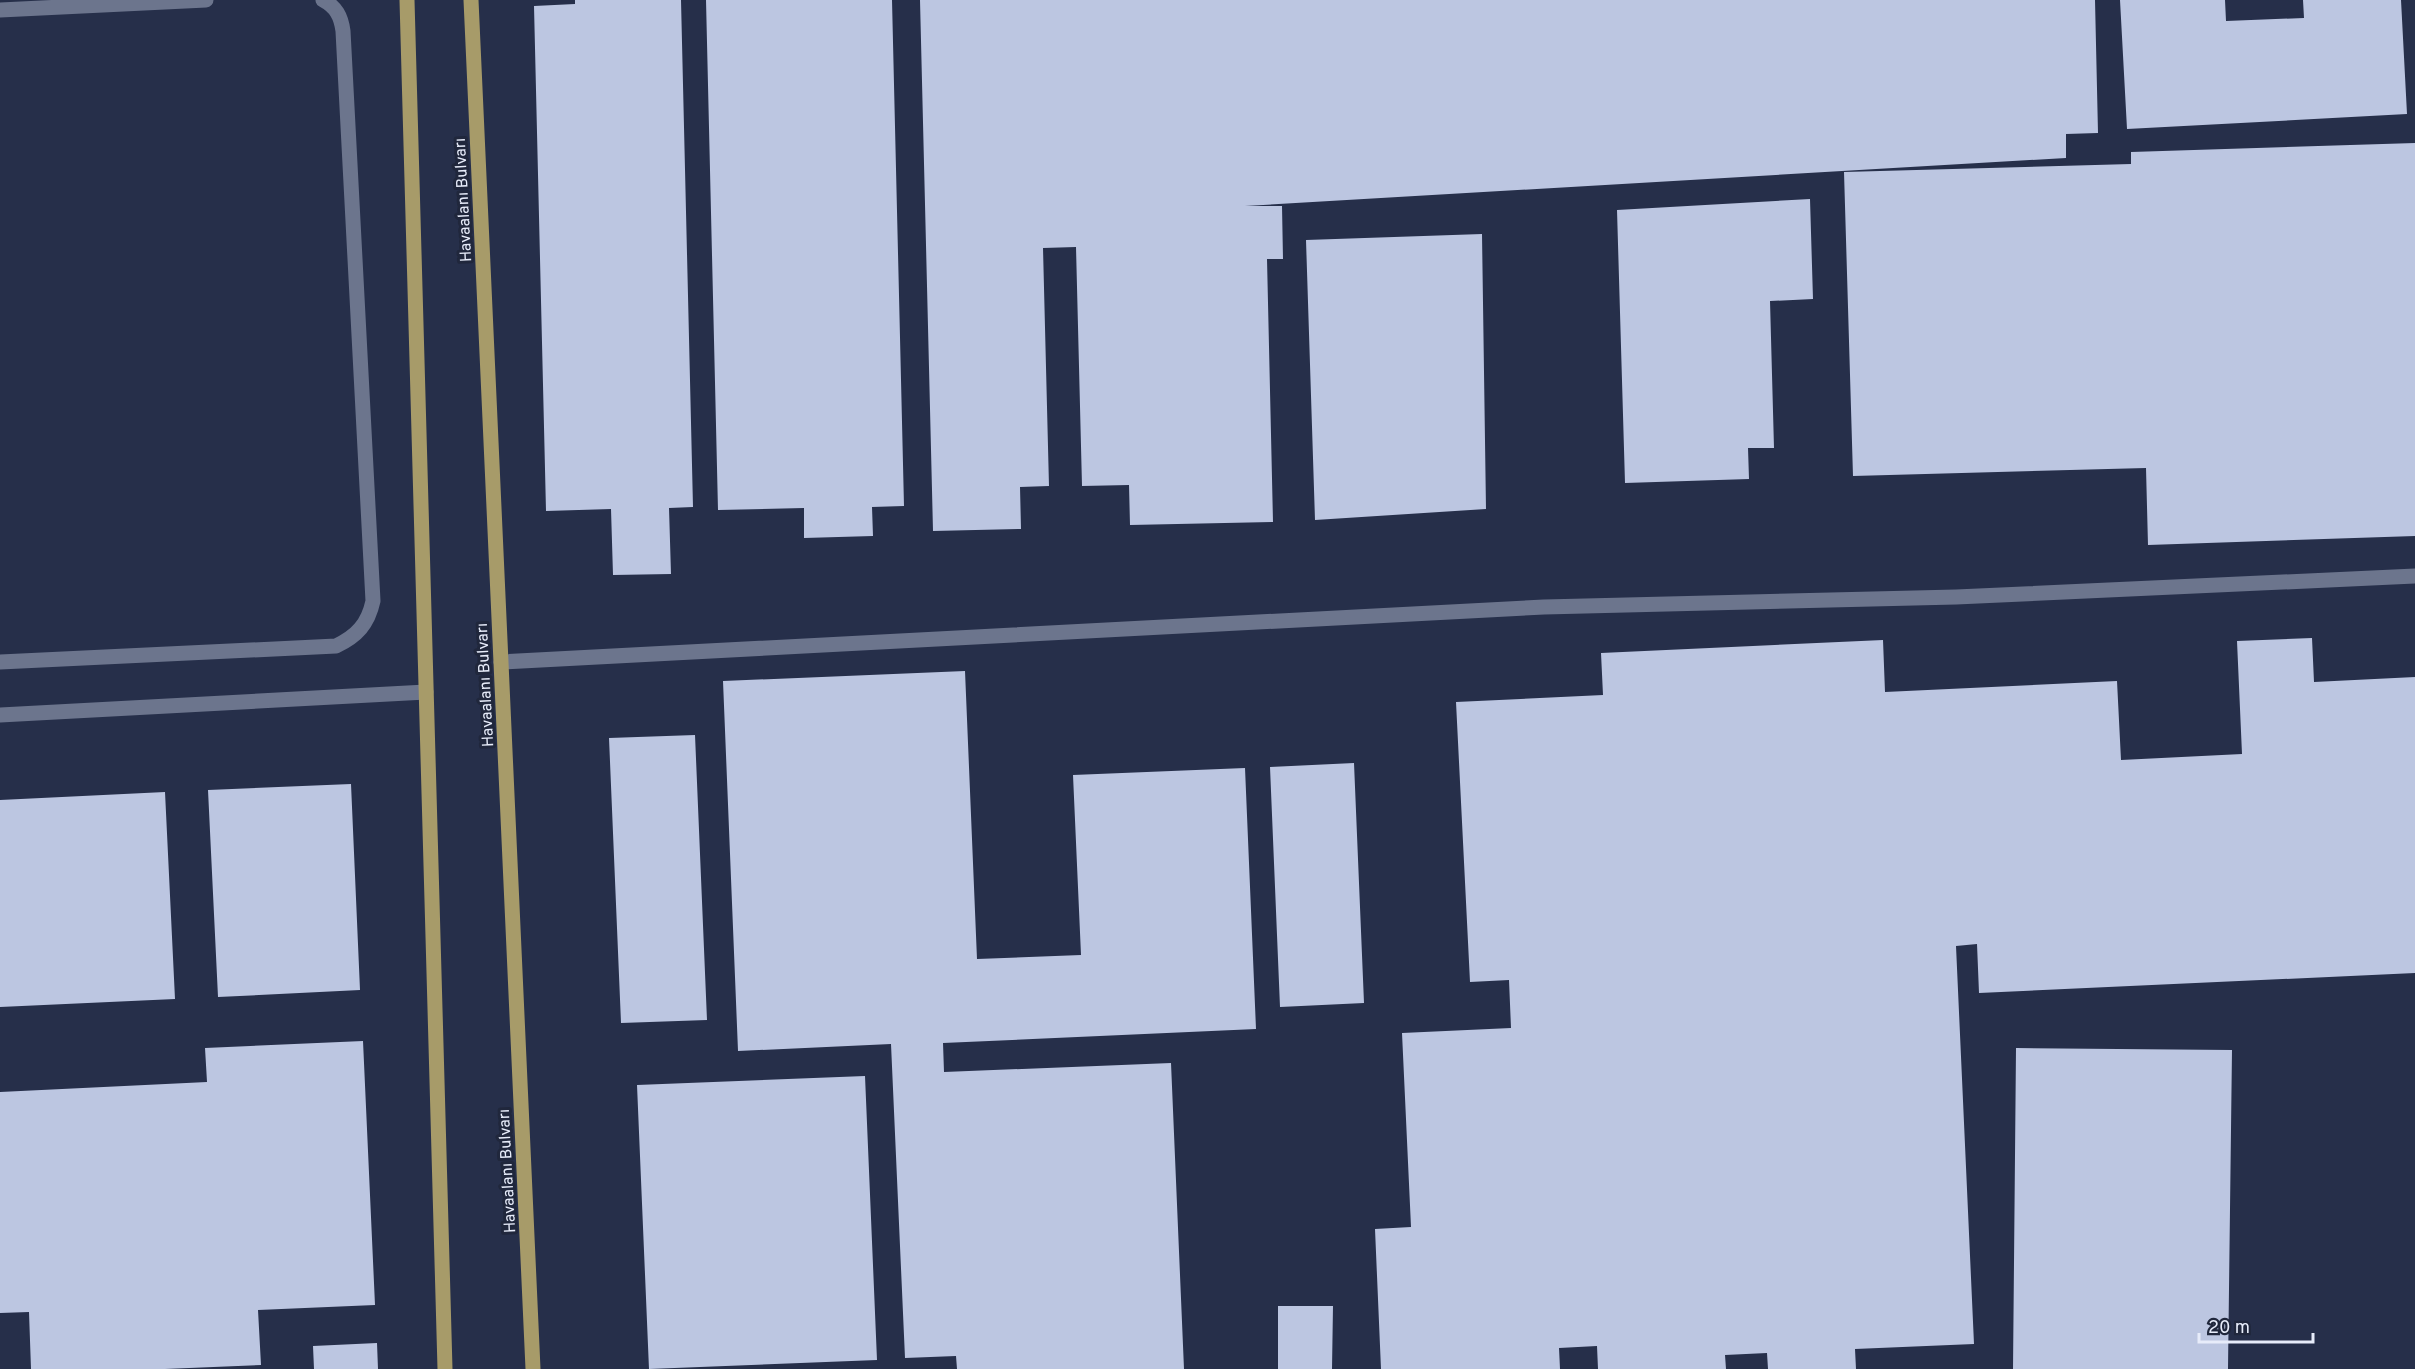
<svg xmlns="http://www.w3.org/2000/svg" width="2415" height="1369" viewBox="0 0 2415 1369" font-family="Overpass,sans-serif">
  <style>
    .built { fill: #262f4a }
    .building { fill: #bcc6e1 }
    .lines { fill: none; stroke-linecap: round; stroke-linejoin: round }
    .minor { stroke: #6c758d; stroke-width: 15 }
    .major { stroke: #a79b69; stroke-width: 15 }
    .labels { text-anchor: middle; stroke-width: 6; stroke-linejoin: round; paint-order: stroke }
    .street-label { font-size: 16px; fill: #e7ecfa; stroke: #20273c }
  </style>
  <rect width="100%" height="100%" fill="#20273c"/>
  <path class="built" d="M0,0H2415V1369H0Z"/>
  <path class="building" d="M575,0H681L693,507L669,508L671,574L613,575L611,509L546,511L534,6L575,4Z
    M706,0H892L904,506L872,507L873,536L804,538V508L718,510Z
    M920,0H2095L2098,133L2066,134V158L1245,206H1282L1283,259H1267L1273,522L1130,525L1129,485L1082,486L1076,247L1043,248L1049,486L1020,487L1021,529L933,531Z
    M2120,0H2225L2226,21L2304,18L2303,0H2401L2407,114L2127,129Z
    M2415,143V536L2148,545L2146,468L1853,476L1844,172L2131,164V152Z
    M1810,199L1813,299L1770,301L1774,448H1748L1749,479L1625,483L1617,210Z
    M1482,234L1486,509L1315,520L1306,240Z
    M2312,638L2314,682L2415,677V973L1979,993L1977,944L1956,946L1974,1344L1855,1349L1856,1369H1768L1767,1353L1725,1355L1726,1369H1598L1597,1346L1559,1348L1560,1369H1381L1375,1229L1411,1227L1402,1033L1511,1028L1509,980L1470,982L1456,702L1603,695L1601,653L1883,640L1885,692L2117,681L2121,760L2242,754L2237,641Z
    M965,671L977,959L1081,955L1073,775L1245,768L1256,1029L943,1043L944,1072L1171,1063L1184,1369H957L956,1356L905,1358L891,1044L738,1051L723,681Z
    M695,735L707,1020L621,1023L609,738Z
    M1354,763L1364,1003L1280,1007L1270,767Z
    M351,784L360,990L218,997L208,790Z
    M165,792L175,999L0,1007V800Z
    M363,1041L375,1305L258,1310L261,1365L165,1369H31L29,1312L0,1313V1092L207,1082L205,1048Z
    M2016,1048L2232,1050L2228,1369H2013Z
    M865,1076L877,1360L649,1369L637,1085Z
    M1278,1306H1333L1332,1369H1278Z
    M377,1343L378,1369H314L313,1346Z"/>
  <g class="lines">
    <path class="minor" d="M0,10L206,0
      M0,662L336,646C357,636 368,624 373,601L343,31C341,16 336,7 323,0
      M501,662L1544,607L1956,597L2415,576
      M0,715L426,692"/>
    <path class="major" d="M407,0L445,1369
      M471,0L533,1369"/>
  </g>
  <g class="labels">
    <g class="street-label">
      <text transform="translate(462 200) rotate(-93)" y="6">Havaalanı Bulvarı</text>
      <text transform="translate(484 685) rotate(-93)" y="6">Havaalanı Bulvarı</text>
      <text transform="translate(506 1171) rotate(-93)" y="6">Havaalanı Bulvarı</text>
    </g>
  </g>
  <path d="M2199 1333v9h114v-9" fill="none" stroke="#e7ecfa" stroke-width="3"/>
  <text x="2208" y="1333" font-size="18" fill="#e7ecfa" stroke="#20273c" stroke-width="4.5" paint-order="stroke">20 m</text>
</svg>
